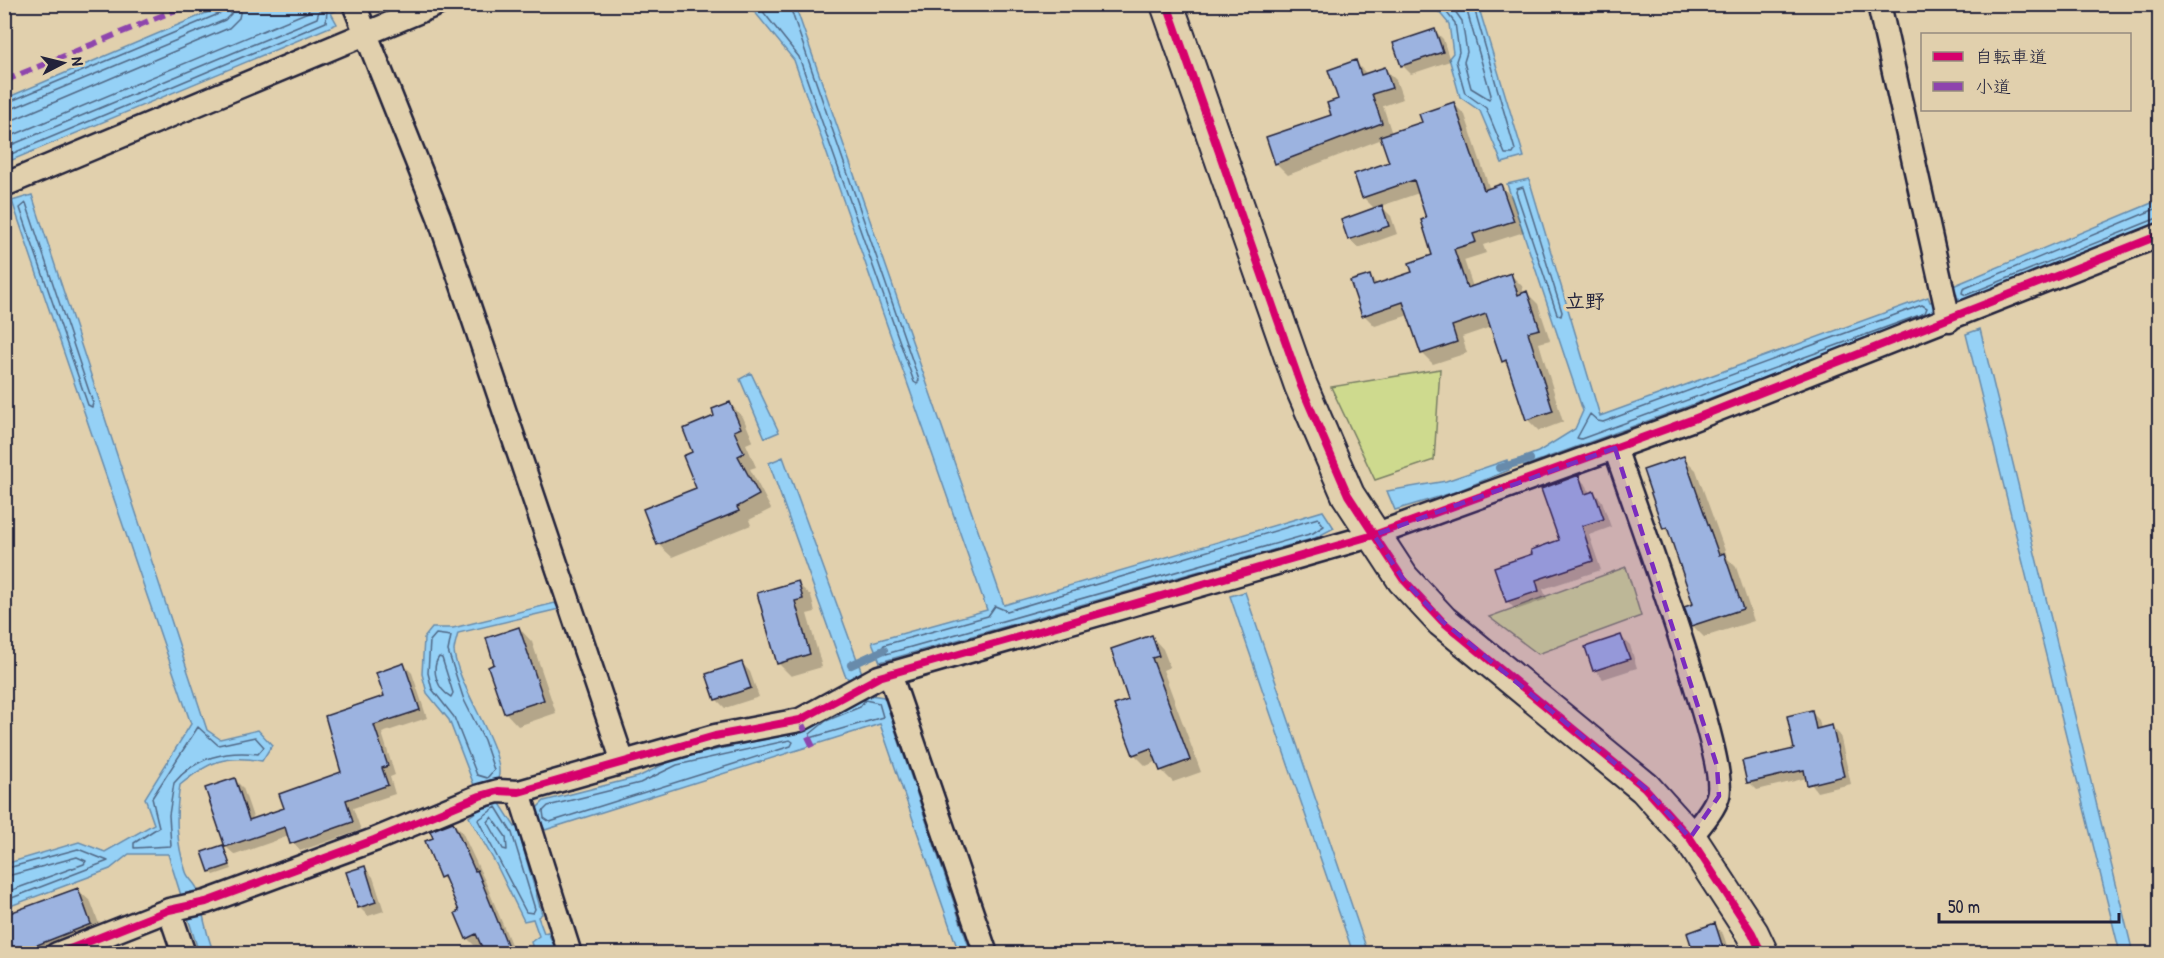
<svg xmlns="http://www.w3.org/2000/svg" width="2164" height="958" viewBox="0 0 2164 958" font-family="'Patrick Hand','Klee One',sans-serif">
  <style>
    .green { fill: #ceda8e; stroke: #787e64; stroke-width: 1.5 }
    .water { fill: #95d1f6; stroke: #678bab; stroke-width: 1.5 }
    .shadow { fill: #0003 }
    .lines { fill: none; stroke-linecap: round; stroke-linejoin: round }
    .shore { stroke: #506886; stroke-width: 1.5 }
    .stream { stroke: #678bab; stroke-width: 8 }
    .building { fill: #9cb3e0; stroke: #22223b; stroke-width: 1.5 }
    .street-casing { stroke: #22223b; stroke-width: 27 }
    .secondary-casing { stroke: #22223b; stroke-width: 36 }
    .street { stroke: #e1d0ad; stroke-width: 22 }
    .secondary { stroke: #e1d0ad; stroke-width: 32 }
    .quiet { stroke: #8e44ad; stroke-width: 6; stroke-dasharray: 12 6; stroke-linecap: butt }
    .cycleway-casing { stroke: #e1d0ad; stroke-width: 11 }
    .cycleway { stroke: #d6006c; stroke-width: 8 }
    .marked { fill: #7b2cbf; fill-opacity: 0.2; stroke: #7b2cbf; stroke-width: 4.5; stroke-dasharray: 12 8; stroke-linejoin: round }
    .labels { text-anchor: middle; stroke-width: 6; stroke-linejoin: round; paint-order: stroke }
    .neighbourhood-label { font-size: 20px; font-weight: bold; fill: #22223b; stroke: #e1d0ad }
  </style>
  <rect width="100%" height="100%" fill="#e1d0ad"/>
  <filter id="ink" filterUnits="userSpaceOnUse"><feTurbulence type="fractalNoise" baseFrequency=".0167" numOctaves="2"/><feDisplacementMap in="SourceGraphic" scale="12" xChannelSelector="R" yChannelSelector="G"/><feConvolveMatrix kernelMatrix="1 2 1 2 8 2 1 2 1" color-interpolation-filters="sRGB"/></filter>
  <g filter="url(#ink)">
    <path class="green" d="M1440,369L1434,460L1375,480L1331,387Z
      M1626,567L1641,616L1538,654L1489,617Z"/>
    <path class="water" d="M225,5H347L331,13L337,24L5,163L4,99Z
      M749,5H795L1004,605L1323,511L1334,528L1315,538L880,662L872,642L987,610L794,60Z
      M1433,5H1478L1524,157L1502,163L1480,111L1460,97L1449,58L1453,53L1449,24Z
      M1529,179L1600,416L1928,297L1930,302L1956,293L1953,286L2159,200V222L1960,304L1959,298L1933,309L1932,317L1524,466L1522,458L1538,452L1575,429L1583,411L1507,184Z
      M32,195L207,730L220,739L258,730L272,745L262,761C225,754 208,762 180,785C175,816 176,842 186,872C188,879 196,883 198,891C203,913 205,932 214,953H199L168,854H129L110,869L5,908V864L79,842L105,852L154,824L145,798L191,724L12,201Z
      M1980,329L2133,953H2120L1966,334Z
      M751,373L779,432L765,438L740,379Z
      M783,457L870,695L884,697L971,953H959L880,724L545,830L542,824L518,830L542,914L538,917L544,933L548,932L557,953H534L531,942L539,936L533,919L524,921L496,864L469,817L489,802L482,783L474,785L449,720L427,693L422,674L424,638L432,628H453L555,603L559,609L458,633C457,638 454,646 454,651C457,686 507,752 498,779L491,782L497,799L515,827L538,817L535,810L544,801L638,777L675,759L802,731L816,724L853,684L845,675L769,463Z
      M1507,460L1509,470L1455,492L1395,510L1387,491L1446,481Z
      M1245,592L1368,953H1353L1230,596Z"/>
    <path class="shadow" d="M1435,31L1443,39L1450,61L1411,74L1402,65Z
      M1355,62L1367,74L1384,68L1396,80L1403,99L1383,106L1392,134L1424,123L1454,104L1465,115L1490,190L1501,186L1512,197L1524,232L1483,245L1486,253L1464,260L1473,287L1511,275L1522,286L1524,294L1527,293L1538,304L1550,340L1539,343L1563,422L1539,431L1528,420L1511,369L1503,361L1491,327L1462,337L1467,353L1433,364L1422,353L1409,315L1375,326L1364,315L1369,276L1378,285L1414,272L1434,256L1428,219L1419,193L1381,206L1391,216L1397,234L1358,248L1349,239L1375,209L1363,197L1391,163L1382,139L1288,175L1276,163L1333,116Z
      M730,404L743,417L753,441L746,444L756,467L750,469L771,509L749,520L751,525L672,557L658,544L698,489L694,453L716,416Z
      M1684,458L1696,470L1728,559L1736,567L1754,621L1704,637L1692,625L1695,605L1671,535L1664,528Z
      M1578,477L1587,486L1590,494L1594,492L1602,501L1611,527L1589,535L1601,570L1543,589L1547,599L1516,610L1507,601L1534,555L1561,541Z
      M797,583L811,596L815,612L807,614L822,667L791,676L778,663Z
      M519,628L532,642L556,713L518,726L505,712L496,665Z
      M1152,637L1163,649L1170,667L1163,670L1201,772L1173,782L1161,770L1158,761L1146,766L1134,754Z
      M1621,637L1630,645L1637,668L1603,679L1595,670Z
      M742,663L750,672L759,697L725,708L716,699Z
      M404,665L412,673L427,718L382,733L395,775L390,777L395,794L353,808L361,830L300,851L289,836L235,855L226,847L207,789L235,780L243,788L254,820L285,809L343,773Z
      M1811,712L1819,720L1821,729L1832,727L1840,735L1851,784L1817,792L1807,778L1757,790L1749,782L1796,750Z
      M453,823L462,832L485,881L515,954H486L482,944L476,947L467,938L461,912L450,885L442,877L435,839Z
      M222,847L232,869L214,875L210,871Z
      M365,868L373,877L384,911L368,916L359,907Z
      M77,889L91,902L104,937L61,954H4Z
      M1714,925L1723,934L1730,954H1696Z
      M1630,944L1639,954H1606Z"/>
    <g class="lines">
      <path class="shore" d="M757,4L799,57L914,382L917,384L919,380L789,4
        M1440,4L1455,23L1459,52L1456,61L1465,93L1486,108L1505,154H1513L1515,150L1473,4
        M1450,4L1462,21L1467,52L1464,62L1471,88L1489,99L1491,95L1465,4
        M4,104L221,13L225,4
        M4,112L225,20L231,14L233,4
        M4,121L15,119L229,28L239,18L242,4
        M4,139L308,12L311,4
        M4,148L317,18L321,4
        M4,157L326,22L327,10L334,4
        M1523,187L1562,312L1561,316L1557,314L1516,192L1517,189Z
        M26,203L93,403L92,407L88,405L20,208Z
        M2160,207L1963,289L1962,293L1966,295L2160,217
        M1922,305L1927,308L1925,313L1581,439L1577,438L1590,414L1598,421L1603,422Z
        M1318,518L1324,526L1313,533L886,654L882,648L884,645L988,616L995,606L1007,611Z
        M436,634L451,636L448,651L464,700L484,740L494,770L487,778L477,775L454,717L432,689L428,673L430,641Z
        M439,657L442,658L453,693L451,697C438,690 430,670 439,657Z
        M865,700L879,703L883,717L810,738V734L826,721L860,707Z
        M198,727L218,745L255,737L264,747L258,754C227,750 195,757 174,783L169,815L171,846L134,848V843L159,827L152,798Z
        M790,740L793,742L791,746L550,822L544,818L543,811L548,806L640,783L677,765Z
        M496,807L512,833L535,909L533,913L526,912L478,820Z
        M492,817L506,837L507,850L503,849L488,822Z
        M4,869L78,849L108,861L4,901
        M4,877L77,857L86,861L84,864L4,893"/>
      <path class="stream" d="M1499,468L1530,459
        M851,665L884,650"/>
    </g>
    <path class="building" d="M1435,29L1443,52L1401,66L1393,43Z
      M1356,60L1361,75L1385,67L1392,88L1372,94L1382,123L1275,164L1266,137L1331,115L1327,103L1338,99L1328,70Z
      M1454,102L1484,190L1501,184L1514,221L1473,234L1476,242L1454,249L1467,288L1511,273L1518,295L1527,291L1540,329L1528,332L1553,411L1526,420L1506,360L1502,362L1486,314L1452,326L1457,342L1421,354L1403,302L1362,316L1350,281L1370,275L1373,285L1412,272L1409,263L1432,255L1421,220L1426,218L1414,180L1362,198L1354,174L1389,162L1380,136L1422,122L1419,114Z
      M1382,205L1389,226L1348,240L1341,220Z
      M730,402L741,428L734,431L744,453L738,456L759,495L737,507L739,511L657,545L643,509L696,488L683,456L692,452L683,429L714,416L712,409Z
      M1684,456L1719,555L1724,553L1743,609L1691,626L1684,607L1693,604L1667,527L1663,529L1643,470Z
      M1579,475L1585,494L1594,491L1604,519L1582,526L1593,561L1536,580L1539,591L1506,602L1494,567L1532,554L1531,550L1559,540L1541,489Z
      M798,581L803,599L795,601L810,654L777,664L757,593Z
      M519,627L544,700L504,713L488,667L494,664L486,638Z
      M1152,635L1159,656L1152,658L1190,760L1160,771L1151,748L1133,755L1114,705L1128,700L1111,649Z
      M1621,635L1630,659L1593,671L1585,647Z
      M742,662L751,688L715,700L706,674Z
      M404,663L420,710L374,725L388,766L382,768L388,785L346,800L353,822L290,844L285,827L225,847L205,788L235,778L249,820L284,808L279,794L341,772L325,716L384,696L376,673Z
      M1812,710L1816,729L1832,725L1844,776L1807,785L1804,770L1747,783L1742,761L1794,749L1787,716Z
      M453,822L475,871L477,870L511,954H485L476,934L466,939L455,913L459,911L444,876L440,878L425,841L433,838L430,831Z
      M223,845L230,865L209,872L202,852Z
      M365,866L376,902L358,908L346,872Z
      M78,888L91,924L14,954H4V915Z
      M1715,923L1725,954H1694L1687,933Z"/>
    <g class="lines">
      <g class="street-casing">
        <path id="street" d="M354,4L439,217L623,762
          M1879,4L1949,320
          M4,185L437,4
          M1615,448C1632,499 1730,762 1718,796C1714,810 1699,826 1690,838
          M890,674L986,954
          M519,792L570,954
          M169,910L184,954
          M57,954L169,910L206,902L374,840L480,796L498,791L519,792L715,736L800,720L879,677L1374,535L1691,420L2160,235"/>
      </g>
      <g class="secondary-casing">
        <path id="secondary" d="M1167,4L1301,386L1348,495L1403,579L1442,621L1645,788L1690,838L1752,933L1762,954"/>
      </g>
      <use href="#street" class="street"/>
      <use href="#secondary" class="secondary"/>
      <path class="quiet" d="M4,81L190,4
        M800,720L815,751"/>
      <g class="cycleway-casing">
        <path id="cycleway" d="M1167,4L1301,386L1348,495L1403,579L1442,621L1645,788L1690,838L1752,933L1762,954
          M57,954L169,910L206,902L374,840L480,796L498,791L519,792L715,736L800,720L879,677L1374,535L1691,420L2160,235"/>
      </g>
      <use href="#cycleway" class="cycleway"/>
    </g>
  </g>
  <path class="marked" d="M1615,448L1717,766L1719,796L1690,838L1645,788L1442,621L1403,579L1374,535Z"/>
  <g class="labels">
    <g class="neighbourhood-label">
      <text x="1585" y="308">立野</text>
    </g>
  </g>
  <rect width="2164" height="958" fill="none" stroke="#e1d0ad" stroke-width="24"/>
  <rect x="12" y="12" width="2140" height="934" fill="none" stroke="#22223b" stroke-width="2" filter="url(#ink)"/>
  <rect x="1921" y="33" width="210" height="78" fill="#e1d0ad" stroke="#958a7f" stroke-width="1.5"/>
  <rect x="1933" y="52" width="30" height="9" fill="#d6006c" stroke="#958a7f" stroke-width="1.5"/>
  <text x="1975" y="63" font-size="18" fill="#22223b">自転車道</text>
  <rect x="1933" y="82" width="30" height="9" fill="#8e44ad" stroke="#958a7f" stroke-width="1.5"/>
  <text x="1975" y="93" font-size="18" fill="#22223b">小道</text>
  <g transform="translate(63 63) rotate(83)" stroke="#e1d0ad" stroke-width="4.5" paint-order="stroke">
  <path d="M0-4.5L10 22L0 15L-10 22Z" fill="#22223b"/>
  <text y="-9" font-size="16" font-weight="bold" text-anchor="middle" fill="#22223b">N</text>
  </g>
  <path d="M1939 913v9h180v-9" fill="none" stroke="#22223b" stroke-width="3"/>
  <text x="1948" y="913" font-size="18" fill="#22223b" stroke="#e1d0ad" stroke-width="4.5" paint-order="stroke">50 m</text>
</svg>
